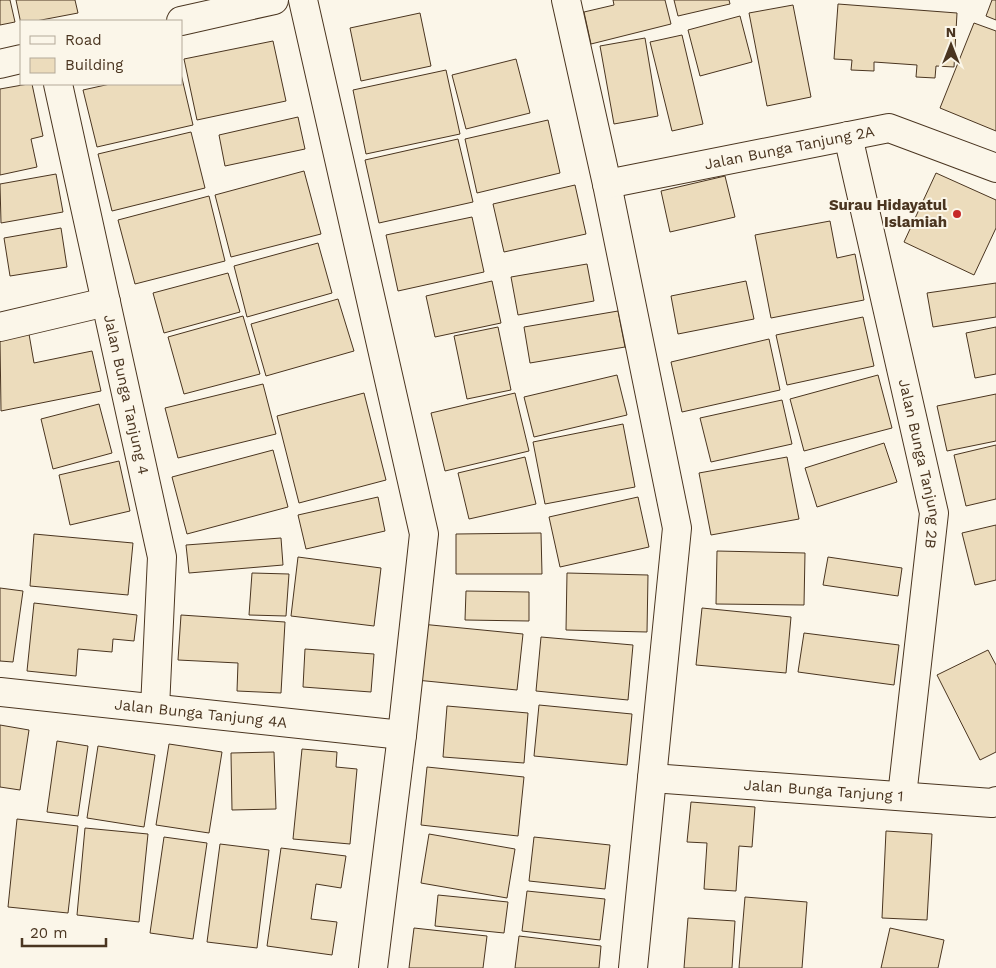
<svg xmlns="http://www.w3.org/2000/svg" width="996" height="968" viewBox="0 0 996 968" font-family="'Work Sans',sans-serif">
  <style>
    .building { fill: #ecdcbc; stroke: #4a3520 }
    .lines { fill: none; stroke-linecap: round; stroke-linejoin: round }
    .minor-casing { stroke: #4a3520; stroke-width: 30 }
    .minor { stroke: #fbf6e9; stroke-width: 28 }
    .poi-dot { fill: #c62828; stroke: #fbf6e9; stroke-width: 2 }
    .labels { text-anchor: middle; stroke-width: 4; stroke-linejoin: round; paint-order: stroke }
    .street-label { font-size: 15px; fill: #4a3520; stroke: #fbf6e9 }
    .poi-label { font-size: 15px; font-weight: bold; fill: #4a3520; stroke: #fbf6e9; text-anchor: end }
  </style>
  <rect width="100%" height="100%" fill="#fbf6e9"/>
  <path class="building" d="M0,0H10L15,22L0,25Z
    M16,0H75L78,13L36,21H21V24Z
    M613,0H665L671,24L591,44L584,12L614,5Z
    M674,0H729L730,4L678,16Z
    M992,0H996V20L986,16Z
    M838,4L957,13L954,67L936,66L935,78L916,77L917,65L874,62V71L851,70L852,60L834,59Z
    M793,5L811,97L767,106L749,13Z
    M420,13L431,66L361,81L350,28Z
    M740,16L752,62L700,76L688,30Z
    M974,23L996,31V131L940,108Z
    M682,35L703,124L672,131L650,42Z
    M645,38L658,116L614,124L600,46Z
    M273,41L286,101L197,120L184,59Z
    M516,59L530,113L466,129L452,75Z
    M446,70L460,134L366,154L353,90Z
    M181,74L193,125L97,147L83,90L110,84H181Z
    M28,84H32L43,136L31,139L37,167L0,175V89Z
    M298,117L305,149L225,166L219,135Z
    M548,120L560,173L477,193L465,139Z
    M191,132L205,188L112,211L98,154Z
    M458,139L473,202L379,223L365,160Z
    M304,171L321,234L231,257L215,195Z
    M936,173L996,200V228L974,275L904,242Z
    M56,174L63,212L1,223L0,184Z
    M725,176L735,217L670,232L661,191Z
    M575,185L586,234L504,252L493,204Z
    M209,196L225,261L135,284L118,220Z
    M472,217L484,272L398,291L386,235Z
    M830,221L837,258L855,254L864,300L771,318L755,235Z
    M61,228L67,267L10,276L4,238Z
    M318,243L332,293L247,317L234,266Z
    M587,264L594,301L518,315L511,277Z
    M228,273L240,312L164,333L153,293Z
    M492,281L501,323L435,337L426,296Z
    M746,281L754,319L678,334L671,296Z
    M996,283V317L933,327L927,293Z
    M338,299L354,351L266,376L251,324Z
    M618,311L625,347L530,363L524,327Z
    M243,316L260,374L184,394L168,337Z
    M863,317L874,366L787,385L776,335Z
    M498,327L511,390L467,399L454,336Z
    M996,327V374L975,378L966,333Z
    M29,334L34,363L92,351L101,391L1,411L0,340Z
    M769,339L780,390L682,412L671,362Z
    M617,375L627,415L534,437L524,397Z
    M878,375L892,428L804,451L790,399Z
    M263,384L276,434L178,458L165,408Z
    M364,393L386,480L299,503L277,416Z
    M515,393L529,451L445,471L431,413Z
    M996,394V441L947,451L937,406Z
    M782,400L792,444L711,462L700,418Z
    M99,404L112,453L53,469L41,419Z
    M623,424L635,487L545,504L533,442Z
    M884,443L897,482L817,507L805,468Z
    M996,445V499L966,506L954,455Z
    M273,450L288,507L187,534L172,477Z
    M525,457L536,504L469,519L458,473Z
    M787,457L799,519L711,535L699,473Z
    M119,461L130,511L70,525L59,475Z
    M378,497L385,531L306,549L298,515Z
    M638,497L649,547L560,567L549,517Z
    M996,525V580L975,585L962,533Z
    M541,533L542,574H456V534Z
    M34,534L133,543L128,595L30,586Z
    M281,538L283,565L189,573L186,545Z
    M717,551L805,553L804,605L716,604Z
    M298,557L381,568L374,626L291,616Z
    M828,557L902,568L898,596L823,585Z
    M252,573L289,574L286,616L249,615Z
    M567,573L648,575L647,632L566,630Z
    M0,588L23,591L13,662L0,661Z
    M466,591L529,592V621L465,620Z
    M34,603L137,615L134,641L113,639L112,652L78,649L76,676L27,671Z
    M702,608L791,617L786,673L696,665Z
    M181,615L285,622L281,693L237,691L238,663L178,660Z
    M421,624L523,634L517,690L416,680Z
    M804,633L899,645L894,685L798,672Z
    M541,637L633,645L628,700L536,691Z
    M305,649L374,654L371,692L303,687Z
    M988,650L996,665V752L980,760L937,675Z
    M539,705L632,714L627,765L534,756Z
    M447,706L528,713L524,763L443,757Z
    M0,725L29,730L20,790L0,787Z
    M57,741L88,746L78,816L47,812Z
    M169,744L222,752L209,833L156,825Z
    M98,746L155,755L144,827L87,818Z
    M302,749L337,752L336,767L357,769L350,844L293,839Z
    M274,752L276,809L232,810L231,753Z
    M427,767L524,777L518,836L421,825Z
    M691,802L755,807L752,847L739,846L736,891L704,889L707,843L687,842Z
    M17,819L78,826L68,913L8,907Z
    M85,828L148,834L139,922L77,915Z
    M886,831L932,834L927,920L882,918Z
    M429,834L515,849L507,898L421,883Z
    M164,837L207,843L193,939L150,933Z
    M534,837L610,845L605,889L529,881Z
    M220,844L269,850L257,948L207,942Z
    M281,848L346,856L341,888L316,884L311,919L337,922L332,955L267,946Z
    M527,891L605,899L600,940L522,931Z
    M438,895L508,902L504,933L435,926Z
    M745,897L807,902L802,968H739Z
    M688,918L735,921L732,968H684Z
    M414,928L487,936L483,968H409Z
    M890,928L944,940L938,968H881Z
    M519,936L601,946L599,968H515Z"/>
  <g class="lines">
    <g class="minor-casing">
      <g id="minor">
        <path d="M303,0L424,534L402,735L373,968"/>
        <path d="M566,0L607,184L677,528L633,968"/>
        <path d="M181,21L274,0"/>
        <path d="M0,64L21,59"/>
        <path id="s1" d="M58,84L162,557L155,708"/>
        <path id="s2" d="M848,136L934,513L902,796"/>
        <path id="s3" d="M607,184L889,128L996,168"/>
        <path d="M0,327L106,302"/>
        <path id="s4" d="M0,692L402,735"/>
        <path id="s5" d="M652,778L992,803L996,801"/>
      </g>
    </g>
    <use href="#minor" class="minor"/>
  </g>
  <circle class="poi-dot" cx="957" cy="214" r="5"/>
  <g class="labels">
    <g class="street-label">
      <text dy="5" stroke="none"><textPath href="#s3" startOffset="186">Jalan Bunga Tanjung 2A</textPath></text>
      <text dy="5" stroke="none"><textPath href="#s1" startOffset="318">Jalan Bunga Tanjung 4</textPath></text>
      <text dy="5" stroke="none"><textPath href="#s2" startOffset="336">Jalan Bunga Tanjung 2B</textPath></text>
      <text dy="5" stroke="none"><textPath href="#s4" startOffset="202">Jalan Bunga Tanjung 4A</textPath></text>
      <text dy="5" stroke="none"><textPath href="#s5" startOffset="172">Jalan Bunga Tanjung 1</textPath></text>
    </g>
    <g class="poi-label">
      <text x="947" y="210">Surau Hidayatul<tspan x="947" dy="17">Islamiah</tspan></text>
    </g>
  </g>
  <rect x="20" y="20" width="162" height="65" fill="#fbf6e9" stroke="#b4a999"/>
  <rect x="30" y="36" width="25" height="8" fill="#fbf6e9" stroke="#b4a999"/>
  <text x="65" y="45" font-size="15" fill="#4a3520">Road</text>
  <rect x="30" y="58" width="25" height="15" fill="#ecdcbc" stroke="#b4a999"/>
  <text x="65" y="70" font-size="15" fill="#4a3520">Building</text>
  <g transform="translate(951 45)" stroke="#fbf6e9" stroke-width="4" paint-order="stroke">
  <path d="M0-4L9 19L0 12L-9 19Z" fill="#4a3520"/>
  <text y="-8" font-size="14" font-weight="bold" text-anchor="middle" fill="#4a3520">N</text>
  </g>
  <path d="M22 938v8h84v-8" fill="none" stroke="#4a3520" stroke-width="2.5"/>
  <text x="30" y="938" font-size="15" fill="#4a3520" stroke="#fbf6e9" stroke-width="4" paint-order="stroke">20 m</text>
</svg>
